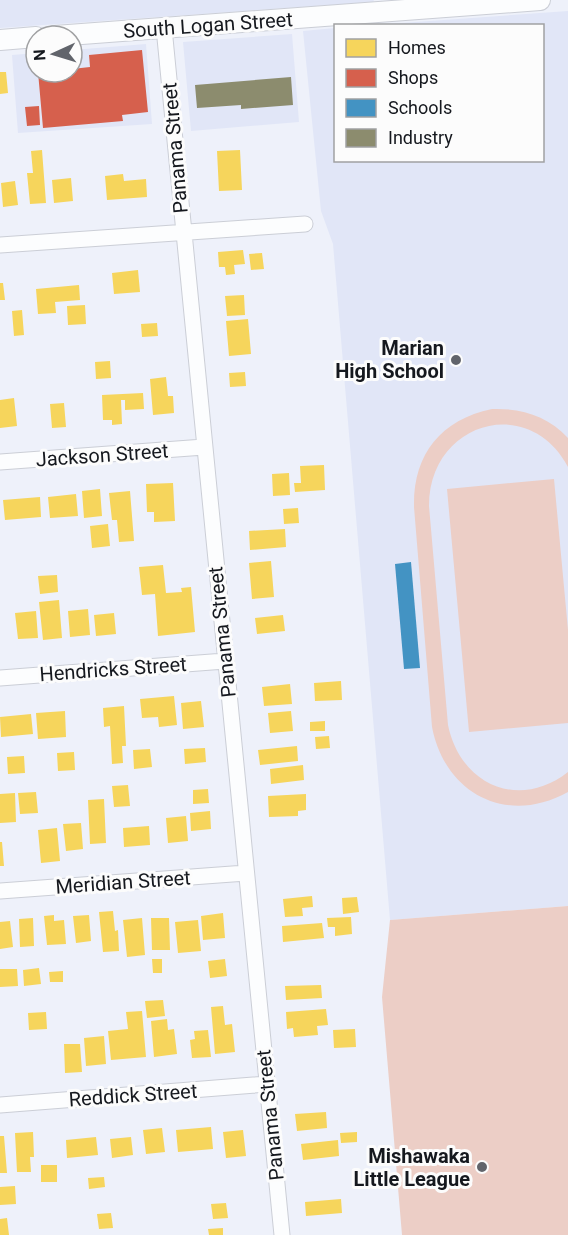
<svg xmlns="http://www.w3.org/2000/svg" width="568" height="1235" viewBox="0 0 568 1235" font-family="Roboto,sans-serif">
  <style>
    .built { fill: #e1e6f7 }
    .green { fill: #eccec6 }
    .homes { fill: #f6d55c }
    .shops { fill: #d6604d }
    .schools { fill: #4393c3 }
    .industry { fill: #8c8c6e }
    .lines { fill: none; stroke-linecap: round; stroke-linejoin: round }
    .minor-casing { stroke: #cbced6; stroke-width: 17 }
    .tertiary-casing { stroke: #cbced6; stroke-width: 22 }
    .minor { stroke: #fcfdfe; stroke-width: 15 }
    .tertiary { stroke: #fcfdfe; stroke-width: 20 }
    .poi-dot { fill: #61646b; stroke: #fcfcfc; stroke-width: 2 }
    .labels { text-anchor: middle; stroke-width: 6; stroke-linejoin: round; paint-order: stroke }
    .street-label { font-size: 20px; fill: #15181e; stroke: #fcfcfc }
    .poi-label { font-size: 20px; font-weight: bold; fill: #15181e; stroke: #fcfcfc; text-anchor: end }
  </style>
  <rect width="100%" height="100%" fill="#eef1fa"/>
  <path class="built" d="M0,0H374L373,2L0,28Z
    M568,11V906L390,920L333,244L321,211L303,31L335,28L336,160H542V26L374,25Z
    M292,34L299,122L191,131L183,42Z
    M146,44L152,124L18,133L12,55L36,53V72H72V50Z"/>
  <path class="green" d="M492,409C521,408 548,416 568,438V467C529,393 429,422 429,506L448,725C460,784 518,811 568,772V792C507,826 445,794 432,727L414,507C413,455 440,420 492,409Z
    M554,479L568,630V723L469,732L447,489Z
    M568,906V1235H402L382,997L390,920Z"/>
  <path class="homes" d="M0,72H6L8,93L0,94Z
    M42,150L46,203L30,204L27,173H33L31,151Z
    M240,150L242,190L219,191L217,151Z
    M123,174L124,181L146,179L147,197L107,200L105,176Z
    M71,178L73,201L54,203L52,180Z
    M15,181L18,205L3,207L1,183Z
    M243,250L245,264L234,265L235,274L226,275L225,267H219L218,252Z
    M262,253L264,269L251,270L249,254Z
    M138,270L140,292L114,294L112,273Z
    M0,283H3L5,300H0Z
    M79,285L80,300L55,302L56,313L38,314L36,289Z
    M244,295L245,315L227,316L225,296Z
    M85,305L86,324L68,325L67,306Z
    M22,310L24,335L14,336L12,311Z
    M248,319L251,354L229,356L226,321Z
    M157,323L158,336L142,337L141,324Z
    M110,361L111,378L96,379L95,362Z
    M245,372L246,386L230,387L229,373Z
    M166,377L168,396H173L174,413L153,415L150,379Z
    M143,393L144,409L125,410V400H121L122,424L112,425V420H103L102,395Z
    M14,398L17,426L0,428V400Z
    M64,403L66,427L52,428L50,404Z
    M324,465L325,490L295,492L294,483H301L300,466Z
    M289,473L290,495L273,496L272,474Z
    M173,483L175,521L154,522V512H147L146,484Z
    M100,489L102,516L84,518L82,491Z
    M130,491L134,541L119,542L117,520H112L109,493Z
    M76,494L78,516L50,518L48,497Z
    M40,497L41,517L5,520L3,500Z
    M298,508L299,523L284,524L283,509Z
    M108,524L110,546L92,548L90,526Z
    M285,529L286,547L250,550L249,531Z
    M271,561L274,597L252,599L249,563Z
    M163,565L166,593L182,592L181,588L191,587L195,632L158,636L155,594L142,595L139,567Z
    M57,575L58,592L40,594L38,576Z
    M59,600L62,638L43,640L39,602Z
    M88,609L90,635L70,637L68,611Z
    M36,611L38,638L18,639L15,613Z
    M114,613L116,634L96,636L94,615Z
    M283,615L285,631L257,634L255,618Z
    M341,681L342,700L315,701L314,683Z
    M290,684L292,704L264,706L262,687Z
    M174,696L177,725L159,727L158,717L142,718L140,699Z
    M201,701L204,727L183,729L181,703Z
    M124,706L126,746H122L123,763L112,764L110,726L104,727L103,708Z
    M65,711L66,737L38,739L36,713Z
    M291,711L293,731L270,733L268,713Z
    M31,714L33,734L1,737L0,717Z
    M325,721V731H310V722Z
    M329,736L330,748L316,749L315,737Z
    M297,746L298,761L260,765L258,750Z
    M205,748L206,762L185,764L184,749Z
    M150,749L152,767L134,769L133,750Z
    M74,752L75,770L58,771L57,753Z
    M24,756L25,773L8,774L7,757Z
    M303,765L304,780L271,784L270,769Z
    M128,785L130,806L114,807L112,786Z
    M208,789L209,803L193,804V790Z
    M36,792L38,813L20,814L18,793Z
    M15,793L16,822L0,823V794Z
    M306,794V810L298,811V816L269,817L268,796Z
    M104,799L106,843L90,844L88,800Z
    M210,811L211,829L191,831L190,813Z
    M186,816L188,841L168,843L166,818Z
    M81,823L83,849L66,851L63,824Z
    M149,826L150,845L124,847L123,828Z
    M57,828L60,861L41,863L38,830Z
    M0,842H2L4,866H0Z
    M312,896L313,907L302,908L303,916L285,917L283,899Z
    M357,897L359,912L343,914L342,898Z
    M113,911L115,931L118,930L119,951L103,952L99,912Z
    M223,913L225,938L203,940L201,916Z
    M54,915V921L64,920L66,944L47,945L44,916Z
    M89,915L91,941L76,943L73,916Z
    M351,917L352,934L335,936V927H328L327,918Z
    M33,918L34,946L20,947L19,919Z
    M142,918L145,955L127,957L123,920Z
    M151,918H169L170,950H152Z
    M198,920L201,951L178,953L175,922Z
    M10,921L13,947L0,949V922Z
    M322,923L324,938L283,942L282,926Z
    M152,959H162V973H153Z
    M225,959L227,976L210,978L208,961Z
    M39,968L41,984L24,986L23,970Z
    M0,969H17L18,986L0,987Z
    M63,971V982H50L49,972Z
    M321,985L322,998L286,1000L285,986Z
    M163,1000L165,1016L147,1018L145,1001Z
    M223,1006L225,1025L232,1024L235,1052L215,1054L211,1007Z
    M326,1009L328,1025L317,1026L318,1035L294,1037L293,1028L287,1029L286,1012Z
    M142,1011L146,1057L111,1060L108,1031L128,1029L126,1012Z
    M46,1012L47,1029L29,1030L28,1013Z
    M167,1019L168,1030L174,1029L177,1054L154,1057L151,1021Z
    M355,1029L356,1047L334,1048L333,1030Z
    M208,1030L211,1057L192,1058L190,1040L195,1039L194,1031Z
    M104,1036L106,1064L86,1066L84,1038Z
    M64,1044H80L82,1072L65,1073Z
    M326,1112L327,1128L297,1131L295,1114Z
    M211,1127L213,1149L178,1152L176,1130Z
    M162,1128L165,1152L146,1154L143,1130Z
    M243,1130L246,1156L226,1158L223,1132Z
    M33,1132L34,1157H30L31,1172H17L15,1133Z
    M357,1132V1142L341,1143L340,1133Z
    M0,1136H4L7,1173H0Z
    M96,1137L98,1155L67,1158L66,1140Z
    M131,1137L133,1155L112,1158L110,1139Z
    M338,1140L339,1156L303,1160L301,1144Z
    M41,1165H57V1182H41Z
    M104,1177L105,1187L89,1189L88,1178Z
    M15,1186L16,1204L0,1205V1187Z
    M341,1199L342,1213L306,1216L305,1202Z
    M226,1203L228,1218L213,1219L211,1204Z
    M111,1213L113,1228L99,1229L97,1214Z
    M7,1218L9,1235H0V1219Z
    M223,1228V1235H209L208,1229Z"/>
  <path class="shops" d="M142,50L148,112L122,115L123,121L43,128L38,72H72V69L90,67L89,55Z
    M39,106L40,125L27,126L25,107Z"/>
  <path class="schools" d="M411,562L420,668L404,669L395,564Z"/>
  <path class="industry" d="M291,77L293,105L241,109V105L197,108L195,85Z"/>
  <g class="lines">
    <g class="minor-casing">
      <path id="minor" d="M164,28L282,1235
        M0,245L305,224
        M0,462L204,447
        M0,678L225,661
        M0,891L246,873
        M0,1105L267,1084"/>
    </g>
    <g class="tertiary-casing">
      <path id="tertiary" d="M55,36L540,0
        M0,40L36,37"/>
    </g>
    <use href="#minor" class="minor"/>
    <use href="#tertiary" class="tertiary"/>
  </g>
  <g class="poi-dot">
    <circle cx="456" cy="360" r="6"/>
    <circle cx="482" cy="1167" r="6"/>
  </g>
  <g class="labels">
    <g class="street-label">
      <text transform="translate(208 25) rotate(-4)" y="7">South Logan Street</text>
      <text transform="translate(175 148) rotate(-95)" y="7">Panama Street</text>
      <text transform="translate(102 455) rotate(-4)" y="7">Jackson Street</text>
      <text transform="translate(222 632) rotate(-96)" y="7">Panama Street</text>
      <text transform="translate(113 669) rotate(-4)" y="7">Hendricks Street</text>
      <text transform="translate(123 882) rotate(-4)" y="7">Meridian Street</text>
      <text transform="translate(133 1095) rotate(-4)" y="7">Reddick Street</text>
      <text transform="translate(270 1115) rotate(-96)" y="7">Panama Street</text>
    </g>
    <g class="poi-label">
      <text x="444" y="355">Marian<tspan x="444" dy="23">High School</tspan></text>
      <text x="470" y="1163">Mishawaka<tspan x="470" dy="23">Little League</tspan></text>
    </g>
  </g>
  <rect x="334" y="24" width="210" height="138" fill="#fcfcfc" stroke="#a0a1a3" stroke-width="1.5"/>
  <rect x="346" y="39" width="30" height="18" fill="#f6d55c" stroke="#a0a1a3" stroke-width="1.5"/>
  <text x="388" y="54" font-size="18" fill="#15181e">Homes</text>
  <rect x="346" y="69" width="30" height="18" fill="#d6604d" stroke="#a0a1a3" stroke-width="1.5"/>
  <text x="388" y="84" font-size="18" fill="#15181e">Shops</text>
  <rect x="346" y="99" width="30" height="18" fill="#4393c3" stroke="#a0a1a3" stroke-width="1.5"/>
  <text x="388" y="114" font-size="18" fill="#15181e">Schools</text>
  <rect x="346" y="129" width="30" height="18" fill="#8c8c6e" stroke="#a0a1a3" stroke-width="1.5"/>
  <text x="388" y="144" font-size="18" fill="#15181e">Industry</text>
  <g transform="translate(54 54) rotate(266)"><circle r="28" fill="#fcfcfc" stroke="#a0a1a3" stroke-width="1.5"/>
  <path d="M0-4.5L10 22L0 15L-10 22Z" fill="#61646b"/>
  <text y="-9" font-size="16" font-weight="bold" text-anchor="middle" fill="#15181e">N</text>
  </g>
</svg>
